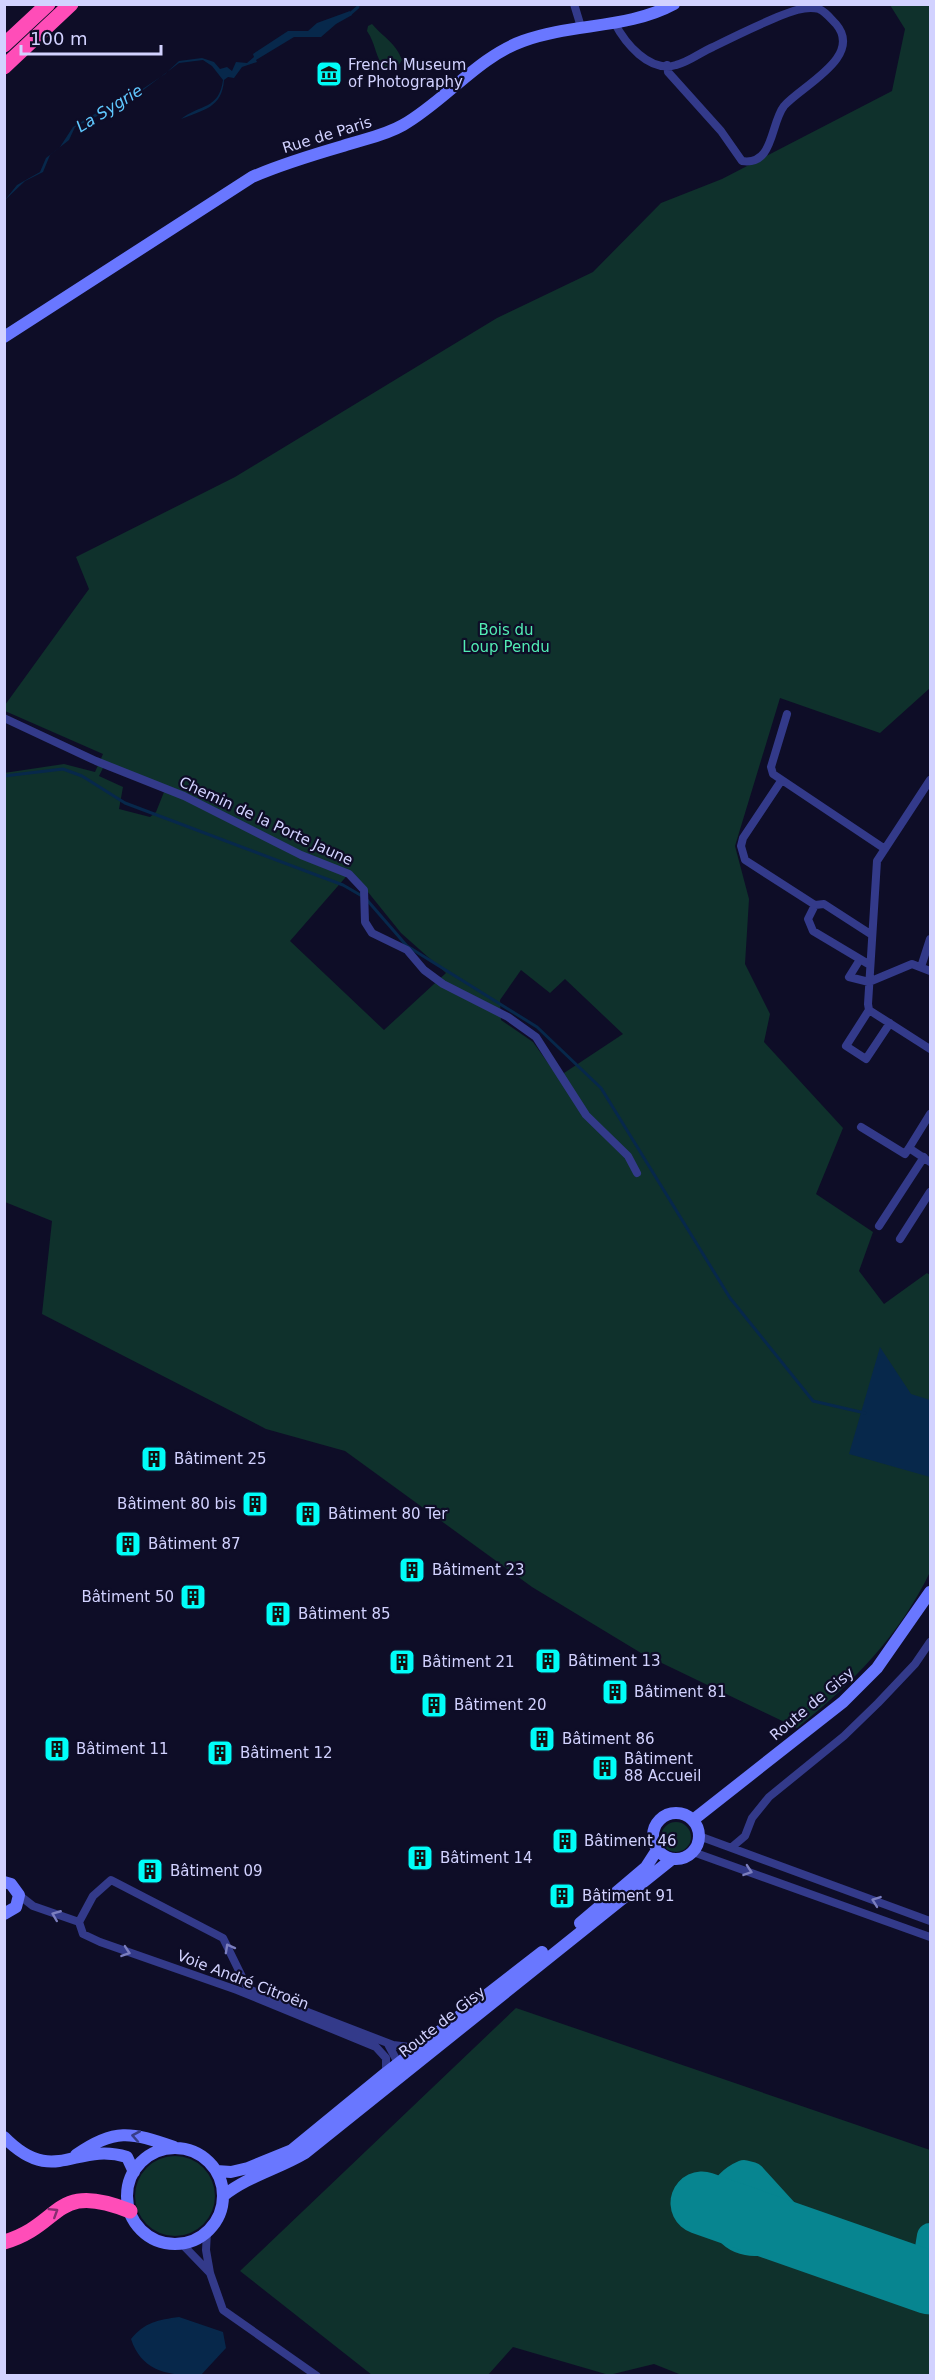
<svg xmlns="http://www.w3.org/2000/svg" width="935" height="2380" viewBox="0 0 935 2380" font-family="'DejaVu Sans',sans-serif">
  <style>
    .green { fill: #0f312c; fill-rule: evenodd }
    .water { fill: #07284b }
    .lines { fill: none; stroke-linecap: round; stroke-linejoin: round }
    .stream { stroke: #07284b; stroke-width: 3 }
    .taxiway { stroke: #078590; stroke-width: 26 }
    .runway { stroke: #078590; stroke-width: 63 }
    .street { stroke: #333a8a; stroke-width: 8 }
    .secondary { stroke: #6977ff; stroke-width: 12 }
    .highway { stroke: #ff4db8; stroke-width: 15 }
    .oneway { stroke: #7b7ebf }
    .oneway2 { stroke: #373d88 }
    .oneway3 { stroke: #862d70 }
    .labels { text-anchor: middle; stroke-width: 4.5; stroke-linejoin: round; paint-order: stroke }
    .poi-label { font-size: 15px; fill: #d2d2ff; stroke: #0e0d27; text-anchor: start }
    .street-label { font-size: 15px; fill: #d2d2ff; stroke: #0e0d27 }
    .park-label { font-size: 15px; fill: #52ebb3; stroke: #0e0d27 }
    .water-label { font-size: 16px; font-style: italic; fill: #60c8ff; stroke: #0e0d27 }
  </style>
  <rect width="100%" height="100%" fill="#0e0d27"/>
  <path class="green" d="M890,5H930V688L880,733L780,698L735,846L749,899L745,964L770,1014L764,1042L843,1128L816,1194L873,1232L859,1271L884,1304L927,1273L930,1275V1572C900,1635 851,1685 797,1728L641,1653L532,1587L345,1451L266,1429L42,1314L52,1221L5,1202L4,773L64,764L95,772L103,754L5,711V705L89,589L76,557L235,477L497,318L593,272L661,203L722,179L892,91L905,29ZM104,766L164,792L156,812L150,817L119,809L123,787L99,776ZM351,871L401,933L446,973L384,1030L290,941ZM521,970L550,993L565,979L623,1034L558,1077L533,1042L501,1020L500,1000Z
    M372,24C383,37 396,43 402,60L396,69H385C375,57 376,44 367,31L368,26Z
    M661 1837a15 15 0 1 1 30 0a15 15 0 1 1-30 0Z
    M516,2008L930,2150V2375L684,2376L654,2364L609,2375L513,2347L488,2375H372L240,2271Z
    M135 2196a40 40 0 1 1 80 0a40 40 0 1 1-80 0Z"/>
  <path class="water" d="M350,11L352,15L336,24L321,37H294L256,60L257,62L242,67L234,78L228,77L224,80C222,108 203,110 181,119C200,104 219,110 223,80L212,66L203,60L179,63L130,100L75,127L69,140L50,155L43,172L25,181L5,200L17,185L40,172L46,158L60,147L73,127L98,112L132,96L165,74L179,61L202,58L214,62L220,69L227,67L232,71L236,62L247,63L254,57L253,54L288,31H308L317,23Z
    M880,1347L911,1394L930,1400V1477L849,1454Z
    M179,2317L223,2332L226,2348L201,2375C169,2376 142,2372 131,2339C145,2322 158,2320 179,2317Z"/>
  <g class="lines">
    <path class="stream" d="M350,14L358,7
      M4,776L63,769L82,776L125,803L343,885L362,896
      M367,900L407,946L537,1027L601,1088L730,1298L813,1401L865,1413"/>
    <path class="taxiway" d="M785,2232C728,2271 693,2195 744,2173L752,2175L812,2241
      M930,2236L927,2254L930,2264"/>
    <path class="runway" d="M702,2203L930,2283"/>
    <path class="street" d="M574,4L581,27
      M614,22C625,43 649,73 676,65C689,62 701,52 713,47C733,37 754,27 775,18C787,13 805,5 819,9C826,12 831,19 836,24C864,57 801,86 784,106C770,124 774,166 742,161L721,131L668,72L667,65
      M787,714L771,767L773,774L885,849
      M4,718L96,761L184,796L301,855L349,874L364,890L365,922L372,933L407,950L424,970L443,984L508,1017L536,1037L586,1115L628,1156L637,1173
      M930,780L877,861L868,1004L869,1010L930,1049
      M781,781L743,838L741,846L745,860L815,905L808,919L813,931L870,965
      M815,905L824,904L872,935
      M859,961L849,977L869,982L912,964L930,971
      M921,967L930,939
      M869,1010L846,1046L866,1059L890,1023
      M930,1114L909,1148L930,1162
      M861,1127L905,1154L909,1148
      M879,1226L924,1157
      M900,1239L930,1192
      M699,1836L930,1921
      M732,1847L745,1836L752,1818L769,1797L844,1736L878,1703L915,1664L930,1642
      M693,1852L930,1937
      M19,1895L33,1906L79,1922L93,1896L111,1880L223,1938L248,1989L393,2045L418,2048
      M79,1922L83,1934L100,1942L237,1990L376,2047L386,2058V2073
      M388,2044L396,2059V2068
      M207,2232L206,2250L210,2273L223,2310L317,2376
      M181,2243L210,2273"/>
    <path class="secondary" d="M4,337L252,177C282,164 312,155 343,146C364,139 384,136 403,125C445,101 478,57 523,41C572,23 628,29 674,4
      M653 1836a23 23 0 1 1 46 0a23 23 0 1 1-46 0Z
      M693,1820L843,1702L877,1668L930,1592
      M4,1882L11,1884L19,1895L16,1907L4,1914
      M580,1923L646,1867L657,1850
      M4,2137C54,2188 75,2141 127,2157L134,2172
      M127 2196a48 48 0 1 1 96 0a48 48 0 1 1-96 0Z
      M76,2155C114,2128 131,2132 174,2147
      M216,2171L231,2172L248,2168L292,2150L386,2073L542,1952
      M223,2196C248,2176 278,2169 305,2153L672,1859"/>
    <path class="highway" d="M4,45L48,4
      M4,67L71,4
      M4,2242C63,2225 53,2180 130,2211"/>
  </g>
  <defs><path id="oneway-chevron" d="M-2-3.5L2.5 0L-2 3.5" fill="none" stroke-width="1.6" stroke-linecap="round" stroke-linejoin="round" transform="scale(1.5)"/></defs>
  <g class="oneway">
    <use href="#oneway-chevron" transform="translate(748 1871) rotate(19)"/>
    <use href="#oneway-chevron" transform="translate(876 1901) rotate(-160)"/>
    <use href="#oneway-chevron" transform="translate(56 1915) rotate(-158)"/>
    <use href="#oneway-chevron" transform="translate(229 1948) rotate(-119)"/>
    <use href="#oneway-chevron" transform="translate(126 1952) rotate(19)"/>
  </g>
  <use class="oneway2" href="#oneway-chevron" transform="translate(136 2136) rotate(-170)"/>
  <use class="oneway3" href="#oneway-chevron" transform="translate(54 2212) rotate(-32)"/>
  <defs>
    <g id="museum-square" transform="scale(1.35)"><rect x="-9" y="-9" width="18" height="18" rx="4" fill="#00fdf8" stroke="#0e0d27"/><path d="M0-6L6-3V-2H-6V-3ZM-5-1h2V3h-2ZM-1-1h2V3h-2ZM3-1h2V3H3ZM-6 4H6V6H-6Z" fill="#111"/></g>
    <g id="building-square" transform="scale(1.35)"><rect x="-9" y="-9" width="18" height="18" rx="4" fill="#00fdf8" stroke="#0e0d27"/><path d="M-4-6H4V6H1V3H-1V6H-4ZM-2.5-4.3h1.7v1.8h-1.7ZM.8-4.3h1.7v1.8H.8ZM-2.5-1h1.7V.8h-1.7ZM.8-1h1.7V.8H.8Z" fill="#111"/></g>
  </defs>
  <g fill-rule="evenodd">
    <use href="#museum-square" x="329" y="74"/>
    <use href="#building-square" x="154" y="1459"/>
    <use href="#building-square" x="255" y="1504"/>
    <use href="#building-square" x="308" y="1514"/>
    <use href="#building-square" x="128" y="1544"/>
    <use href="#building-square" x="412" y="1570"/>
    <use href="#building-square" x="193" y="1597"/>
    <use href="#building-square" x="278" y="1614"/>
    <use href="#building-square" x="548" y="1661"/>
    <use href="#building-square" x="402" y="1662"/>
    <use href="#building-square" x="615" y="1692"/>
    <use href="#building-square" x="434" y="1705"/>
    <use href="#building-square" x="542" y="1739"/>
    <use href="#building-square" x="57" y="1749"/>
    <use href="#building-square" x="220" y="1753"/>
    <use href="#building-square" x="605" y="1768"/>
    <use href="#building-square" x="565" y="1841"/>
    <use href="#building-square" x="420" y="1858"/>
    <use href="#building-square" x="150" y="1871"/>
    <use href="#building-square" x="562" y="1896"/>
  </g>
  <g class="labels">
    <g class="poi-label">
      <text x="348" y="70">French Museum<tspan x="348" dy="17">of Photography</tspan></text>
      <text x="174" y="1464">Bâtiment 25</text>
      <text x="236" y="1509" text-anchor="end">Bâtiment 80 bis</text>
      <text x="328" y="1519">Bâtiment 80 Ter</text>
      <text x="148" y="1549">Bâtiment 87</text>
      <text x="432" y="1575">Bâtiment 23</text>
      <text x="174" y="1602" text-anchor="end">Bâtiment 50</text>
      <text x="298" y="1619">Bâtiment 85</text>
      <text x="568" y="1666">Bâtiment 13</text>
      <text x="422" y="1667">Bâtiment 21</text>
      <text x="634" y="1697">Bâtiment 81</text>
      <text x="454" y="1710">Bâtiment 20</text>
      <text x="562" y="1744">Bâtiment 86</text>
      <text x="76" y="1754">Bâtiment 11</text>
      <text x="240" y="1758">Bâtiment 12</text>
      <text x="624" y="1764">Bâtiment<tspan x="624" dy="17">88 Accueil</tspan></text>
      <text x="584" y="1846">Bâtiment 46</text>
      <text x="440" y="1863">Bâtiment 14</text>
      <text x="170" y="1876">Bâtiment 09</text>
      <text x="582" y="1901">Bâtiment 91</text>
    </g>
    <g class="street-label">
      <text transform="translate(327 135) rotate(-17)" y="5">Rue de Paris</text>
      <text transform="translate(266 821) rotate(25)" y="5">Chemin de la Porte Jaune</text>
      <text transform="translate(812 1704) rotate(-40)" y="5">Route de Gisy</text>
      <text transform="translate(243 1980) rotate(21)" y="5">Voie André Citroën</text>
      <text transform="translate(442 2022) rotate(-38)" y="5">Route de Gisy</text>
    </g>
    <g class="park-label">
      <text x="506" y="635">Bois du<tspan x="506" dy="17">Loup Pendu</tspan></text>
    </g>
    <g class="water-label">
      <text transform="translate(109 108) rotate(-32)" y="6">La Sygrie</text>
    </g>
  </g>
  <rect width="935" height="2380" fill="none" stroke="#d2d2ff" stroke-width="12"/>
  <path d="M21 45v9h140v-9" fill="none" stroke="#d2d2ff" stroke-width="3"/>
  <text x="30" y="45" font-size="18" fill="#d2d2ff" stroke="#0e0d27" stroke-width="4.5" paint-order="stroke">100 m</text>
</svg>
